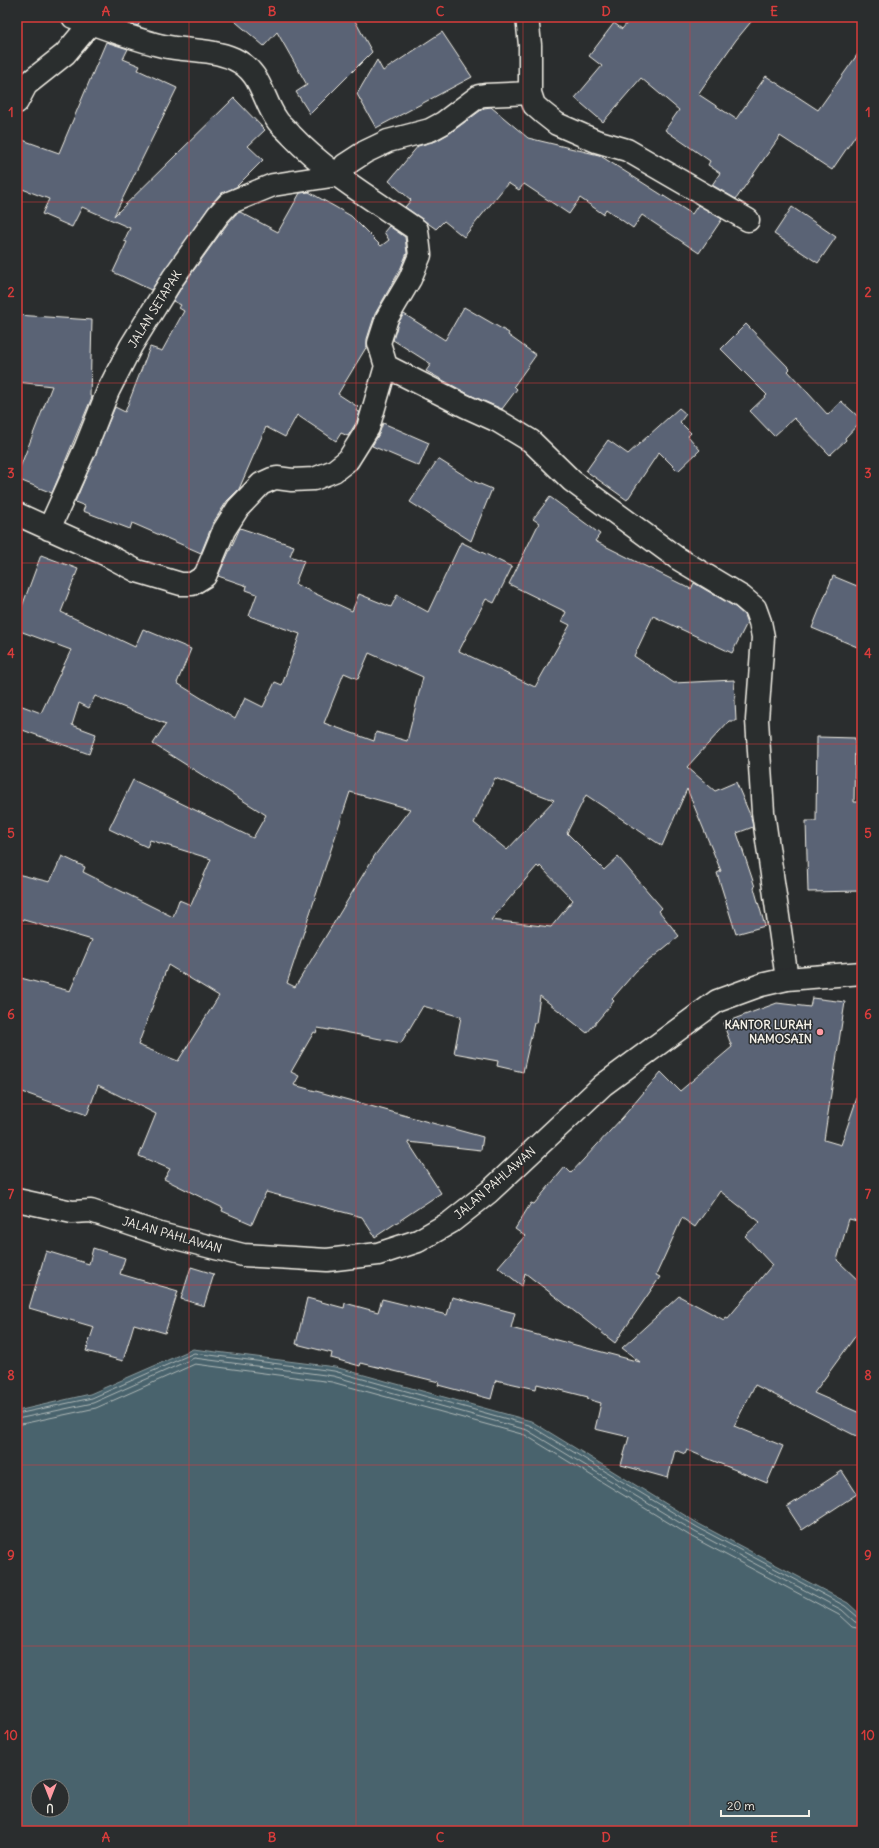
<svg xmlns="http://www.w3.org/2000/svg" width="879" height="1848" viewBox="0 0 879 1848" font-family="Delius,sans-serif">
  <style>
    .water { fill: #48636d; stroke: #8d9c9e; fill-rule: evenodd }
    .lines { fill: none; stroke-linecap: round; stroke-linejoin: round }
    .shore { stroke: #afb8b7; stroke-width: 1 }
    .building { fill: #5a6475; stroke: #f4f1e8; fill-rule: evenodd }
    .street-casing { stroke: #f4f1e8; stroke-width: 25 }
    .highway-casing { stroke: #f4f1e8; stroke-width: 25 }
    .street { stroke: #2a2d2e; stroke-width: 22 }
    .highway { stroke: #2a2d2e; stroke-width: 22 }
    .grid { fill: none; stroke: #d93c3b; stroke-width: 1; stroke-opacity: 0.55 }
    .poi-dot { fill: #ff9aa2; stroke: #2a2d2e; stroke-width: 1.5 }
    .labels { text-anchor: middle; stroke-width: 3; stroke-linejoin: round; paint-order: stroke }
    .street-label { font-size: 12px; fill: #f4f1e8; stroke: #2a2d2e }
    .poi-label { font-size: 12px; font-weight: bold; fill: #f4f1e8; stroke: #2a2d2e; text-anchor: end }
    .neatline { fill: none; stroke: #d93c3b; stroke-width: 1.5 }
    .grid-label { font-size: 13px; text-anchor: middle; font-weight: bold; fill: #d93c3b }
  </style>
  <rect width="100%" height="100%" fill="#2a2d2e"/>
  <filter id="ink" filterUnits="userSpaceOnUse"><feTurbulence type="fractalNoise" baseFrequency=".025" numOctaves="2"/><feDisplacementMap in="SourceGraphic" scale="8" xChannelSelector="R" yChannelSelector="G"/><feConvolveMatrix kernelMatrix="1 2 1 2 8 2 1 2 1" color-interpolation-filters="sRGB"/></filter>
  <g filter="url(#ink)">
    <path class="water" d="M193,1349L335,1367L531,1421L699,1524L848,1603L862,1616V1831H17V1411L90,1394ZM38,1786H62V1810H38Z"/>
    <g class="lines">
      <path class="shore" d="M17,1414L92,1398L194,1353L334,1371L529,1425L697,1527L845,1606L858,1617L862,1618
        M17,1419L93,1403L194,1358L333,1376L527,1430L695,1532L842,1610L855,1622L862,1623
        M17,1425L96,1408L195,1364L332,1382L525,1435L692,1537L839,1615L852,1627L862,1629"/>
    </g>
    <path class="building" d="M117,17H142L138,26L116,19Z
      M230,17H353L372,52L310,114L296,92L307,85L277,32L264,46Z
      M632,17H755L736,40L698,94L736,119L766,76L818,110L862,48V126L832,170L780,136L736,199L712,185L720,173L708,165L710,161L665,130L679,110L641,78L603,122L575,98L602,66L589,56L614,23L622,29Z
      M442,32L472,77L376,128L357,94L377,60L383,71Z
      M106,42L128,49L123,59L140,66L138,70L177,88L114,216L234,98L265,130L248,146L263,160L236,187L220,194L209,207L151,290L113,272L127,242L124,241L130,228L82,207L72,227L42,214L49,199L17,187V138L59,153Z
      M491,107L528,138L599,155L692,214L698,205L722,219L699,253L642,215L633,228L606,209L603,214L580,198L569,214L524,184L519,190L508,183L464,237L444,221L436,229L405,207L411,200L389,181L418,146L436,141L450,133L484,108Z
      M309,192L351,216L381,246L389,240L384,232L389,226L405,237L407,253L400,270L375,314L367,339V346L338,394L358,407L356,411L360,412L356,423L348,436L341,433L336,441L297,415L285,437L266,427L239,489L227,501L213,523L201,553L132,523L130,529L83,511L85,506L75,502L115,407L125,412L150,347L162,351L184,311L179,308L181,305L173,301L183,285L228,223L236,214L240,212L278,232L300,193Z
      M792,207L836,237L818,263L774,234Z
      M464,307L509,333L508,335L536,355L514,386L517,389L502,409L470,395L426,371L431,364L393,340L398,323L404,314L445,340Z
      M17,315L92,320L90,396L92,397L52,493L17,479V475L52,386L17,382Z
      M746,324L790,369L788,371L828,415L841,401L862,420L845,438L846,440L830,455L794,418L774,436L750,411L767,395L721,349Z
      M679,408L686,414L680,422L691,433L688,436L700,450L678,471L659,452L627,500L586,471L608,440L628,454Z
      M383,423L429,443L419,466L372,446L379,434Z
      M438,459L473,481L492,489L471,541L410,502Z
      M550,497L600,534L595,541L691,589L694,583L735,607L744,615L747,623L732,653L653,616L634,656L674,683L734,680L736,721H729L687,767L715,791L736,782L751,817L753,827L737,833L755,887L754,888L765,926L736,934L717,873L721,871L687,789L662,846L586,795L567,833L604,870L618,857L662,908L659,911L679,936L636,971L612,999L614,1001L587,1033L540,996L536,1023H534L523,1072L497,1066L498,1061L454,1053L461,1017L423,1006L401,1043L329,1029V1030L318,1028L316,1033L314,1032L291,1072L299,1076L294,1085L483,1137L481,1150L408,1142L441,1193L375,1237L362,1217L266,1192L252,1224L222,1211L223,1208L164,1179L170,1169L139,1156L156,1114L98,1085L87,1115L17,1090V977L70,991L92,940L17,918V874L50,882L62,856L85,867L83,872L173,917L179,900L191,905L211,859L150,840L147,847L109,829L133,780L253,838L266,815L153,744L166,724L95,696L89,708L79,703L72,725L96,734L89,754L17,728V704L41,713L71,650L17,630V620L41,555L78,569L61,612L135,647L143,629L191,649L177,683L235,719L245,698L263,707L275,682L282,685L300,634L249,616L257,594L246,590L247,586L218,576L240,528L294,546L290,556L304,561L295,584L352,611L359,594L391,607L397,595L428,612L461,542L512,567L494,603L486,599L459,651L535,687L570,625L562,621L566,612L509,584L539,523L533,519ZM369,653L423,677L407,741L376,732L374,741L324,723L344,673L358,679ZM495,778L554,800L507,850L474,823ZM350,792L410,809L375,855L295,987L287,983ZM537,866L539,868L540,866L573,900L551,927L491,920ZM168,965L219,996L178,1061L138,1045Z
      M833,576L862,588V649L812,628Z
      M817,737L855,738L854,802H862V891L808,892L806,821H816Z
      M812,998L845,1002L824,1140L841,1145L858,1095L862,1096V1222L849,1219L837,1260L862,1284V1327L814,1393L862,1414V1439L755,1385L734,1426L783,1446L767,1483L687,1450L685,1454L675,1450L668,1478L621,1465L629,1437L595,1429L601,1403L587,1399L588,1397L537,1384L536,1389L496,1380L491,1399L438,1385L439,1382L398,1372L361,1363L360,1366L331,1358L332,1353L296,1344L307,1298L344,1308L345,1303L378,1312L382,1299L447,1315L452,1297L515,1313L511,1328L640,1362L622,1348L679,1296L724,1320L726,1317L728,1318L772,1265L745,1236L760,1222L720,1191L695,1227L682,1218L656,1275L660,1277L615,1343L525,1273L522,1286L498,1267L525,1236L515,1229L531,1203L534,1204L565,1167L571,1173L622,1118L661,1072L680,1091L732,1047L723,1023L777,1003L810,1007Z
      M93,1248L125,1258L120,1274L178,1291L165,1333L134,1324L123,1361L86,1351L94,1327L29,1308L46,1251L89,1264Z
      M191,1267L214,1274L204,1306L181,1299Z
      M842,1471L857,1494L802,1530L787,1507Z"/>
    <g class="lines">
      <g class="street-casing">
        <path id="street" d="M73,17C103,27 132,39 163,46C186,51 212,49 234,59C262,72 262,99 277,120C280,125 287,130 291,135C327,173 374,200 417,230L420,255L410,279L387,318L379,343L386,366L465,406L498,421L531,441L572,481L677,558L742,597L755,608L760,622L763,637L757,720L763,812L787,979
          M527,17L530,45V93L534,105L543,113L557,124L596,141L627,150L748,220
          M17,102L26,85L65,54L85,30L93,23
          M17,514L103,553L137,571L181,584H192L205,576L224,530L238,508L261,484L272,479L277,478L292,480L314,479L334,471L348,460L368,428L386,366
          M49,529L85,449L108,391L131,346L173,278L218,215L229,203L273,185L338,175L345,165L365,152L388,141L430,130L443,123L479,96L485,95L530,93"/>
      </g>
      <g class="highway-casing">
        <path id="highway" d="M17,1200L72,1212L91,1211L160,1234L243,1255L327,1260L378,1254L418,1241L451,1222L489,1192L603,1085L717,1001L761,985L787,979L862,973"/>
      </g>
      <use href="#street" class="street"/>
      <use href="#highway" class="highway"/>
    </g>
  </g>
  <path class="grid" d="M189,17V1831M356,17V1831M523,17V1831M690,17V1831M17,202H862M17,383H862M17,563H862M17,744H862M17,924H862M17,1104H862M17,1285H862M17,1465H862M17,1646H862"/>
  <circle class="poi-dot" cx="820" cy="1032" r="4"/>
  <g class="labels">
    <g class="street-label">
      <text transform="translate(155 309) rotate(-58)" y="4">JALAN SETAPAK</text>
      <text transform="translate(495 1183) rotate(-41)" y="4">JALAN PAHLAWAN</text>
      <text transform="translate(172 1235) rotate(16)" y="4">JALAN PAHLAWAN</text>
    </g>
    <g class="poi-label">
      <text x="812" y="1029">KANTOR LURAH<tspan x="812" dy="14">NAMOSAIN</tspan></text>
    </g>
  </g>
  <rect width="879" height="1848" fill="none" stroke="#2a2d2e" stroke-width="44"/>
  <g transform="translate(50 1798) rotate(180)"><circle r="19" fill="#2a2d2e" stroke="#7b7b78"/>
  <path d="M0-3L7 15L0 10L-7 15Z" fill="#ff9aa2"/>
  <text y="-6" font-size="11" font-weight="bold" text-anchor="middle" fill="#f4f1e8">U</text>
  </g>
  <path d="M721 1810v6h88v-6" fill="none" stroke="#f4f1e8" stroke-width="2"/>
  <text x="727" y="1810" font-size="12" fill="#f4f1e8" stroke="#2a2d2e" stroke-width="3" paint-order="stroke">20 m</text>
  <rect x="22" y="22" width="835" height="1804" class="neatline"/>
  <g class="grid-label">
    <text x="106" y="16">A</text>
    <text x="272" y="16">B</text>
    <text x="440" y="16">C</text>
    <text x="606" y="16">D</text>
    <text x="774" y="16">E</text>
    <text x="11" y="117">1</text>
    <text x="868" y="117">1</text>
    <text x="11" y="297">2</text>
    <text x="868" y="297">2</text>
    <text x="11" y="478">3</text>
    <text x="868" y="478">3</text>
    <text x="11" y="658">4</text>
    <text x="868" y="658">4</text>
    <text x="11" y="838">5</text>
    <text x="868" y="838">5</text>
    <text x="11" y="1019">6</text>
    <text x="868" y="1019">6</text>
    <text x="11" y="1199">7</text>
    <text x="868" y="1199">7</text>
    <text x="11" y="1380">8</text>
    <text x="868" y="1380">8</text>
    <text x="11" y="1560">9</text>
    <text x="868" y="1560">9</text>
    <text x="11" y="1740">10</text>
    <text x="868" y="1740">10</text>
    <text x="106" y="1842">A</text>
    <text x="272" y="1842">B</text>
    <text x="440" y="1842">C</text>
    <text x="606" y="1842">D</text>
    <text x="774" y="1842">E</text>
  </g>
</svg>
